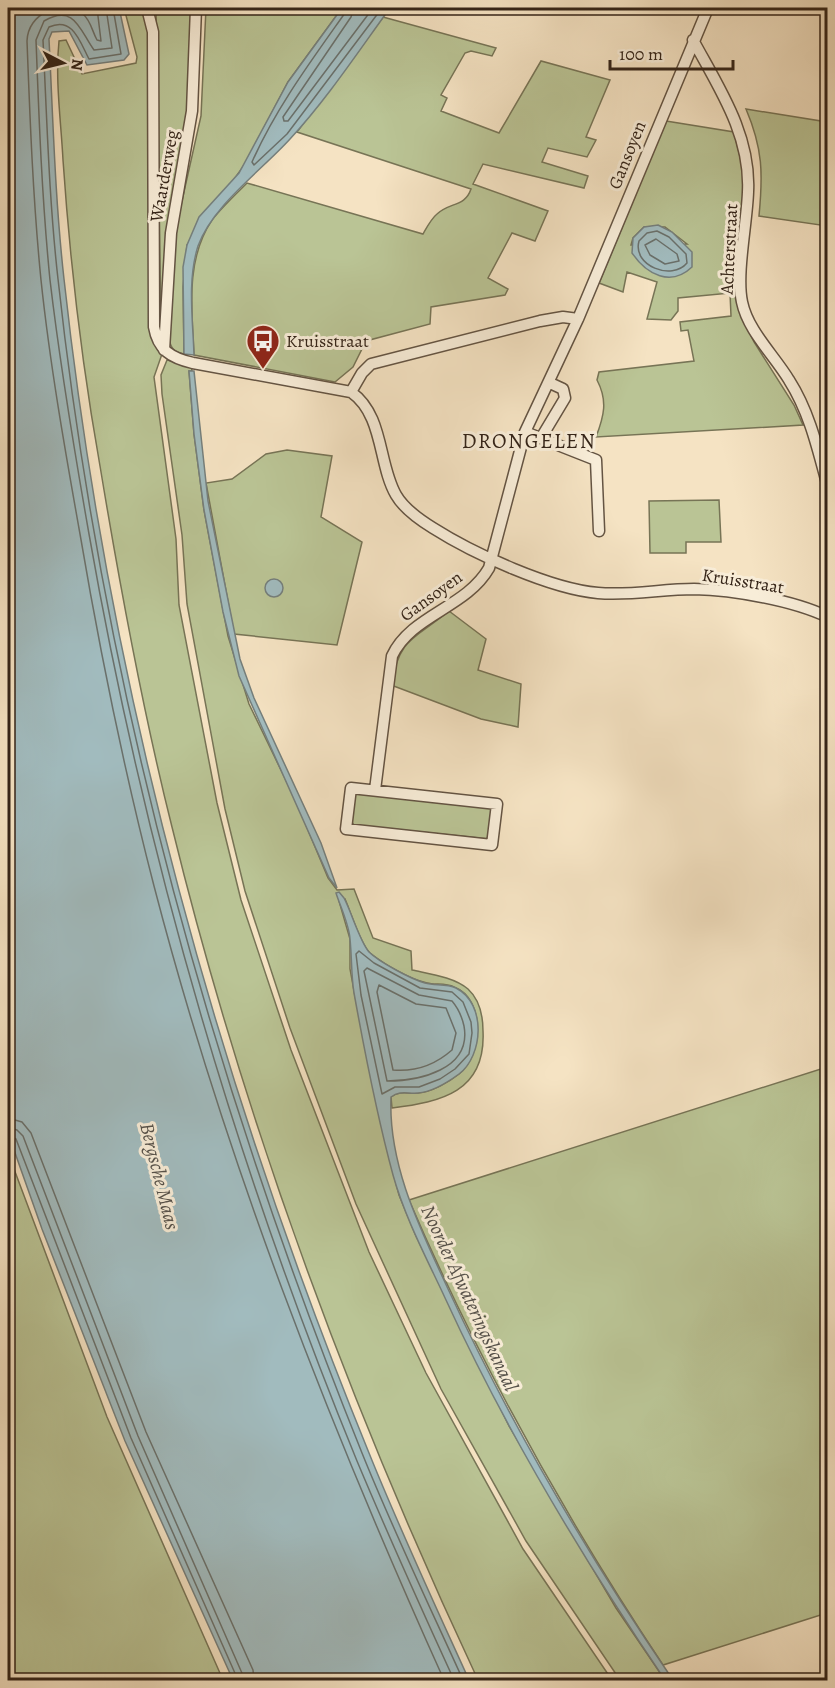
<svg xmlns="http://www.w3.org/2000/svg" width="835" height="1688" viewBox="0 0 835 1688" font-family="Alegreya,serif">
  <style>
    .green { fill: #bac495; stroke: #777456; stroke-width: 1.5; fill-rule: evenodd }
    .water { fill: #a1bbbe; stroke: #757f7c; stroke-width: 1.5 }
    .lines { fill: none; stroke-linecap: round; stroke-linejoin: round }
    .shore { stroke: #6a706b; stroke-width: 1.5 }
    .minor-casing { stroke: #645443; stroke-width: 13 }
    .minor { stroke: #f8edd8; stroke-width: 10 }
    .labels { text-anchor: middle; stroke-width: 6; stroke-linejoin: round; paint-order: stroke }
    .street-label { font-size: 18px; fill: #342418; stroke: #f8edd8 }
    .poi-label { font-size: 18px; fill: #342418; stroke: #f8edd8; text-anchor: start }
    .water-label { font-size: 20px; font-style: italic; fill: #55514a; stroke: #f8edd8 }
    .quarter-label { font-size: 21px; letter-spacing: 1.5px; fill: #342418; stroke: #f8edd8 }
  </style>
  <rect width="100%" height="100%" fill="#f5e3c3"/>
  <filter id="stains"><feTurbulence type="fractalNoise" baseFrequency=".00333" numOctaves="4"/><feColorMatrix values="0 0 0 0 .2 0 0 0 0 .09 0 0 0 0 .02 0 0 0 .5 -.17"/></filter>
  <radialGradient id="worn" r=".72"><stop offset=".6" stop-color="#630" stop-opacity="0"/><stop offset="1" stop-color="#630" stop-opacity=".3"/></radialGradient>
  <path class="green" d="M124,8H142L148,29L151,296L162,354L154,377L176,539L179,605L217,803L241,900L291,1050L369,1252L426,1373L523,1549L612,1680H478C350,1407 244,1121 172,827C142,708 120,587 100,466C82,365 70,263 63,160C61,121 55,80 59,41L66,40L82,74L136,63L137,57Z
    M156,8H193L189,98L161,332Z
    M206,8H342L288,82L245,164L187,245L183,287L184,354C174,352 171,349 169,339L177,223L201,116Z
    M383,17L496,48L492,56L471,51L465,53L441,95L447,98L441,111L499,133L541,61L610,80L586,137L596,140L587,157L548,148L542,162L588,176L584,188L483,164L473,184L548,211L535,241L512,233L488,278L508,289L505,295L431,307L430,324L366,341L353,367L335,382L194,355C192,310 185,260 212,220C222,207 235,195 247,183L423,234C427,227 431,219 437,214C450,202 465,207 471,189L297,132Z
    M746,109L827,122V226L759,216C763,174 763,149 746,109Z
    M666,121L734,132L743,169L742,317L754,342L794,405L803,425L596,437C604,416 608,401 597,380L599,372L694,361L688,330L681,331L680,322L731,316L730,293L678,298V311L671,320L647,319L657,282L627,272L623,292L599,283ZM644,227H665L687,244L631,245L633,238Z
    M167,360L191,365L192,371H189L194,434L204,510L228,636L249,704L296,801L328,878L337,890L354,889L373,938L411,951L412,970C430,974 454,977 468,989C480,1000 483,1017 483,1031C486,1092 441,1102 392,1108L391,1097C400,1090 408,1094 418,1093C432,1092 449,1082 459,1074C483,1055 486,999 454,987C446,983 435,985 427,983C409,979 384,964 370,953C360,944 351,912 345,899L339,901L350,939V969L355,996L388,1153L399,1195L416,1236L509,1426L616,1608L665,1680H620L526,1541L441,1389L356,1204L290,1028L245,891L225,809L187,604L182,535L162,394L161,375Z
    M287,450L332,456L321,517L362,542L337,645L234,634L206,483L232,479L266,454Z
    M719,500L721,542H686V553H650L649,501Z
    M449,611L486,639L478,670L521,684L518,727L481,719L391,685C400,636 414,640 449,611Z
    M356,792L487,806L492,809L489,839L354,825L350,820Z
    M827,1067V1613L663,1665C564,1516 480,1364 409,1200Z
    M8,1153L107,1417L223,1680H8Z"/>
  <path class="water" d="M8,8H118L120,12L129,54L124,60L87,65L69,31L52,32L49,39C53,119 55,199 64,279C108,682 216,1078 369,1453C400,1530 435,1605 469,1680H233L125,1441L42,1229L8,1133Z
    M342,8H390C358,52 327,99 290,139C262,170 212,206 198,246C187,281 193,320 194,355L184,354L183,267L187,245L199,217L239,173L288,82Z
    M658,225L672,232L692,252V267C671,287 647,275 632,253L633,238L644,227Z
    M189,371H194L208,501L240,659L254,698L321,843L337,888L329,878L239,676L223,612L204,510L194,434Z
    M265 588a9 9 0 1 1 18 0a9 9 0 1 1-18 0Z
    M339,892L344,898C351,911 360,942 369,952C379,962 411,979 425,983C435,986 446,983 456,988C487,1004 483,1056 459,1074C448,1082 431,1092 418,1093C408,1094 400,1090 391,1097C388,1166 421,1230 449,1291C512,1427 589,1557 673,1680H665C583,1559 507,1433 446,1300C427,1259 405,1218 393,1175C377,1116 365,1054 354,993C351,975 352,958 350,939C349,924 340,906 336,893Z"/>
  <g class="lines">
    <path class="shore" d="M97,8L101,41L97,40C92,31 91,21 83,14C60,0 28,13 27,41C30,120 33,200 41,280C50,365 65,450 80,534C100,652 124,770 154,886C225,1159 328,1423 444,1680
      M106,8L112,48L94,50C80,31 75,3 44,21L36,40C39,120 42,200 50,280C60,365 74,449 89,534C145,853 234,1161 357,1461C388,1535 421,1608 454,1680
      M113,8L121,54L89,59C80,42 73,16 49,27L43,40C47,120 49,200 58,279C102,683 211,1078 362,1453C393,1530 429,1605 463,1680
      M346,8L345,13C311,61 276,108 252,162L254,165L287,134L382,8
      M354,8L351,17L283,117L284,121H288L373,8
      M657,231L669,237L686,254L687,263C672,281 632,266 639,241L647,233Z
      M656,239L677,254L679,261L665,264L650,255L645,245Z
      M359,951L374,963L420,988L452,992L463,1002L471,1022L472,1033L469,1054L455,1069L440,1079L419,1087H395L382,1094L361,995L356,954Z
      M367,968L419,995L452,1001C458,1008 462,1017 464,1026C472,1070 418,1081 387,1081L364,971Z
      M379,985L416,1004L446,1008L456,1033L452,1050C435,1065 416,1072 393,1070L377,992Z
      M8,1118L22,1122L31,1133L146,1432L253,1670L254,1680
      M8,1127L17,1130L23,1136L138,1436L245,1680
      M8,1135L16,1139L131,1438L238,1680"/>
    <g class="minor-casing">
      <path id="minor" d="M147,8L153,32L154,327C158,350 171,358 193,363L351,392C384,415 378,464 396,495C404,509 420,520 433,528C474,554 551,589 598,593C630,596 662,589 694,589C734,590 792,600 828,617
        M693,40C719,88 751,135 748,192C747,223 736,274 742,302C748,331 774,355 789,380C810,413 818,450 828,487
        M164,350L171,233L192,111L196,8
        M351,392L362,373L371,364L540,321L563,317L578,319
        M525,432L596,460L599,531
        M541,438L565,398L563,389L550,383
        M351,788L497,804L492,845L346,829Z
        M375,790L392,656C411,615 466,608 489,568L525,432L578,319L708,8"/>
    </g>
    <use href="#minor" class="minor"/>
  </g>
  <defs>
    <g id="bus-pin" transform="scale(1.725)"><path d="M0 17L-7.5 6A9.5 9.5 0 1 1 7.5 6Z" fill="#8f2418" stroke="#f8edd8"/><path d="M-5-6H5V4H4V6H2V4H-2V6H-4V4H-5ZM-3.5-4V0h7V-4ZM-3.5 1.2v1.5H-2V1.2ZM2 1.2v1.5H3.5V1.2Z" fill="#fff"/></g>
  </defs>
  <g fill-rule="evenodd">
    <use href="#bus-pin" x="263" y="341"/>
  </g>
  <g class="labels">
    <g class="street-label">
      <text transform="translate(627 155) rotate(-68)" y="6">Gansoyen</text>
      <text transform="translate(164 176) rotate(-80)" y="6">Waarderweg</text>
      <text transform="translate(729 249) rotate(-87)" y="6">Achterstraat</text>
      <text transform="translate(743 581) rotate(9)" y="6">Kruisstraat</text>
      <text transform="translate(431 596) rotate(-36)" y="6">Gansoyen</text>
    </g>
    <g class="poi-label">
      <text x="286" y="347">Kruisstraat</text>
    </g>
    <g class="water-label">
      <text transform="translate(160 1176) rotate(76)" y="7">Bergsche Maas</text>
      <text transform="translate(470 1298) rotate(65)" y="7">Noorder Afwateringskanaal</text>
    </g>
    <g class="quarter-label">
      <text x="529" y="448">DRONGELEN</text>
    </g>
  </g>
  <rect width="835" height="1688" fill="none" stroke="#f5e3c3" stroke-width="30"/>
  <rect x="9" y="9" width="817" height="1670" fill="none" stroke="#342418" stroke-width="3"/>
  <rect x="15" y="15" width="805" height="1658" fill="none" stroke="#342418" stroke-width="1.5"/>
  <g transform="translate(63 63) rotate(97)" stroke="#f8edd8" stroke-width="4.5" paint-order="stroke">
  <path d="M0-4.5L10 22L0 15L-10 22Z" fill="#342418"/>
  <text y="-9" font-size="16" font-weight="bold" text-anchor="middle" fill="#342418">N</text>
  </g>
  <path d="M610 60v9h123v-9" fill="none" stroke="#342418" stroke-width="3"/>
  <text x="619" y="60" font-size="18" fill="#342418" stroke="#f8edd8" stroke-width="4.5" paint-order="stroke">100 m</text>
  <rect width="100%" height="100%" filter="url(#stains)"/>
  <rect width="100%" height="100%" fill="url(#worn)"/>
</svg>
